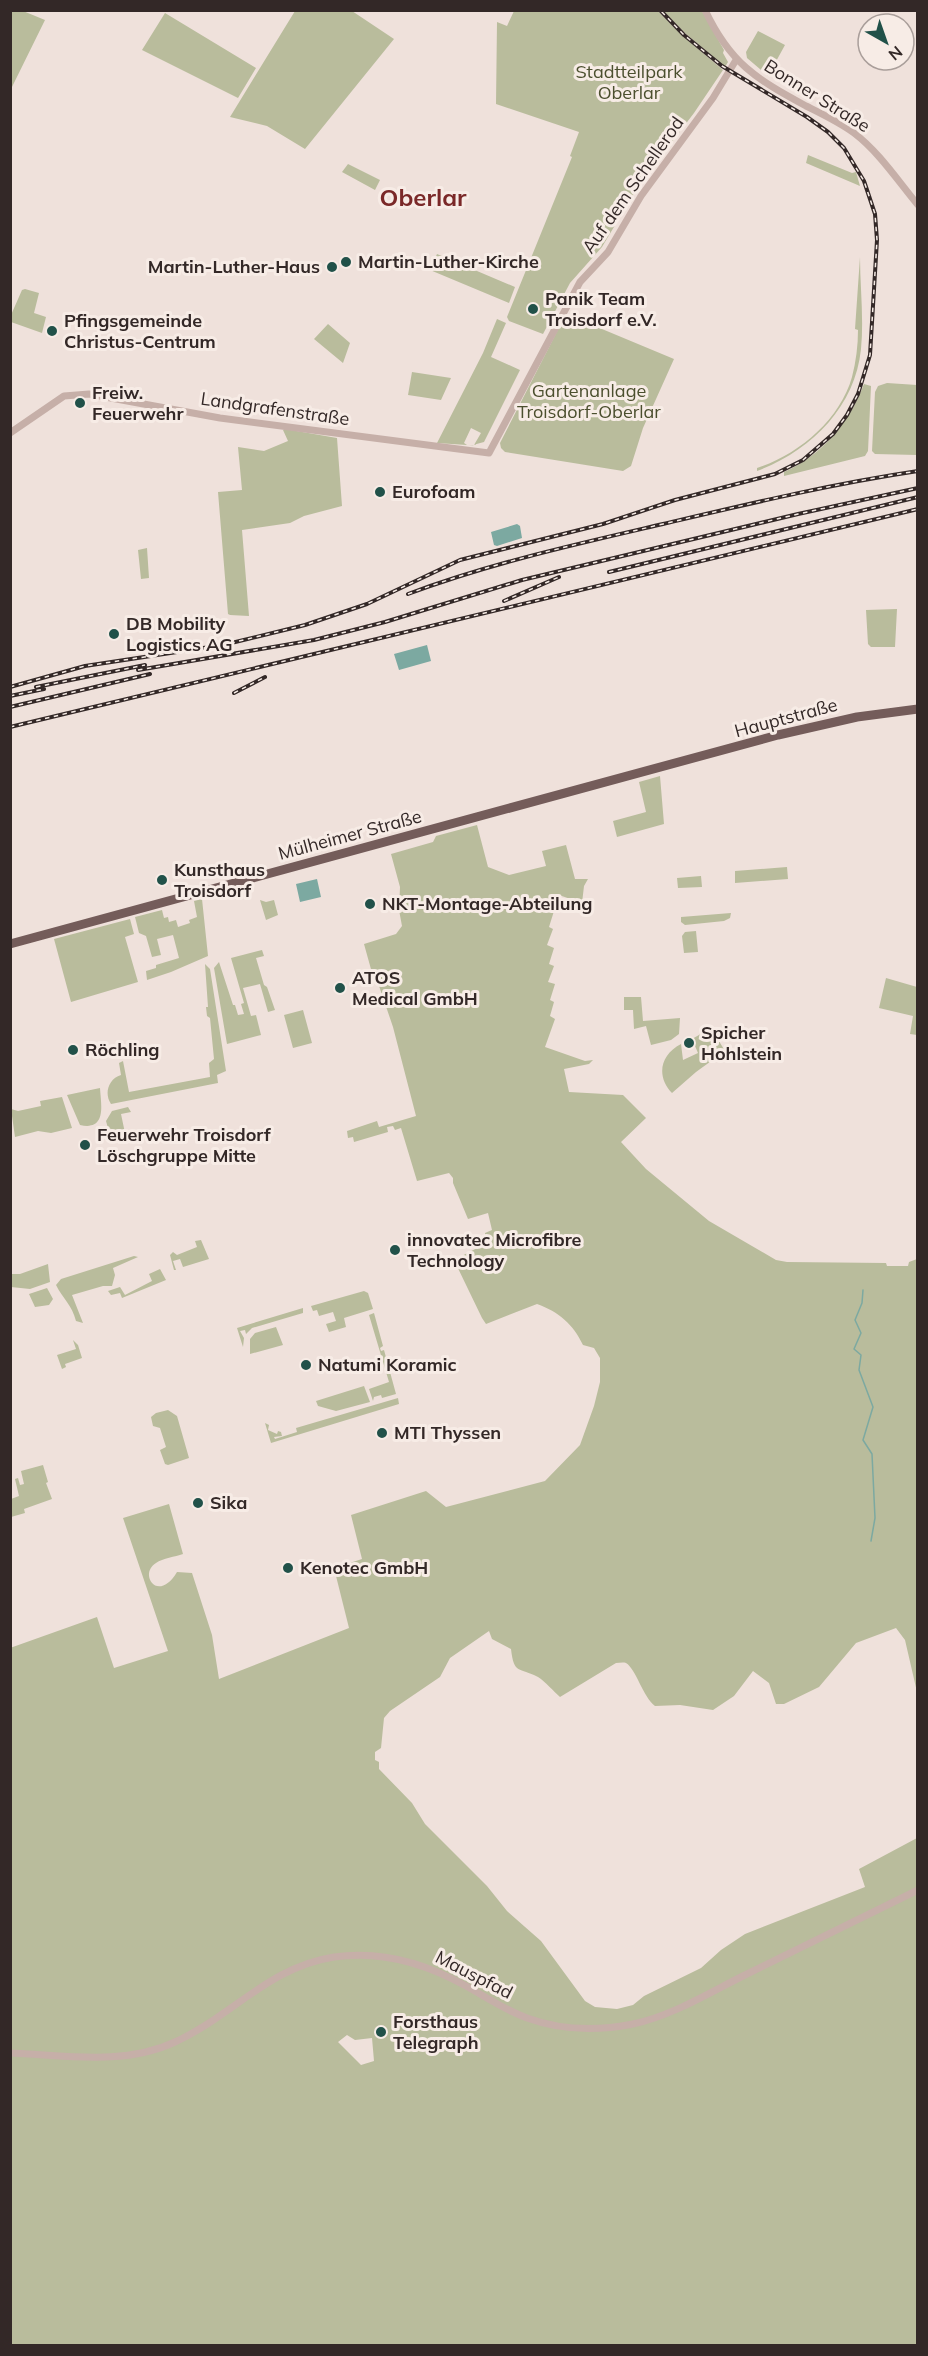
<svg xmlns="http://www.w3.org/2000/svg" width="928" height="2356" viewBox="0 0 928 2356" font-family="Mulish,sans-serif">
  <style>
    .green { fill: #b9bc9c; fill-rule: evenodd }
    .water { fill: #7ca9a1 }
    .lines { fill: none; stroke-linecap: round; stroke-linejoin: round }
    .stream { stroke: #7ca9a1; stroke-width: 1.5 }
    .minor { stroke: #c6afa8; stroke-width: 7 }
    .major { stroke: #745c5a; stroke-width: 9 }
    .rail-casing { stroke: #332827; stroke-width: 4 }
    .rail { stroke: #f7ece6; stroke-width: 1.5; stroke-dasharray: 4.5; stroke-linecap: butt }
    .poi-dot { fill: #215149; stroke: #f7ece6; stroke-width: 2 }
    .labels { text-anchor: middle; stroke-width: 6; stroke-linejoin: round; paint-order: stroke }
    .park-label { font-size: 18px; fill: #4b4f2e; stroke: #f7ece6 }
    .street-label { font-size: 18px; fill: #332827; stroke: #f7ece6 }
    .poi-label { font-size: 18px; font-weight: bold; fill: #332827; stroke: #f7ece6; text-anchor: start }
    .district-label { font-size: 24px; font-weight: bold; fill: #7a2828; stroke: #f7ece6 }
  </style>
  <rect width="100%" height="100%" fill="#efe1db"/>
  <path class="green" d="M10,11H23L45,20L11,89Z
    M295,11H352L394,39L305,149L267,126L230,117Z
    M514,11H658L682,35L723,70L694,113L639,185L602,247L570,283L543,334L509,321L507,317L572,157L570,156L579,132L496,104L497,22L507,26Z
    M663,11H702L724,50L723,53L728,62L725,67L686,34Z
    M165,13L256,68L238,98L142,50Z
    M758,31L785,45L768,76L747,58L746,52Z
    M808,155L852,173L856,172L860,186L806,163Z
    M348,164L380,180L375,190L342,172Z
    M437,254L515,287L509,303L430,270Z
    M860,257C860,287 864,318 861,349C855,408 810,451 757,471V468C798,455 840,420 852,377C856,361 858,346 858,330L855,329Z
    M25,289L39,293L34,313L46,317L42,333L11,322V315L22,290Z
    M566,314L674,359L643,428L631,466L623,471L505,452L501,448L500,443Z
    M497,319L506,323L491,357L520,370L484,442L469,446L474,445L481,433L471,428L464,443L467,445L437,443L483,353Z
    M328,324L350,343L343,363L314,339Z
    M412,372L451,378L441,400L408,395Z
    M887,383L917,385V455L875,454L872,451L875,392L878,386Z
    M864,384L871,386L868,451L865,456L784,476V472C822,455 849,423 864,384Z
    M285,429L337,438L342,506L304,516L290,523L242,530L249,616L230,615L228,614L218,492L242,490L238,447L264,451L288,441L283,430Z
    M147,548L149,578L141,579L138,550Z
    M897,609L895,647H871L868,644L866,610Z
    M660,776L664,824L617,837L613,821L646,812L639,782Z
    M477,825L488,867L509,875L546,866L542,851L566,845L575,879H588L584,886L582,903L556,894L551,910L554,911L549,927L553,929L547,945L554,948L549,964L554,966L548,982L555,984L550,1000L554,1002L550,1016L555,1019L545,1047L585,1061L593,1060L589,1064L564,1069L569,1092L623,1095L646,1118L621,1142L646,1169L709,1221L776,1260L787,1262L886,1263L887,1266H908L909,1262L917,1259V1692L905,1640L896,1628L856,1643L819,1687L784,1704H776L769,1683L753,1671L734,1696L713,1710L680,1705L655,1706C643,1697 636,1669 626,1663C623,1662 619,1663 616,1663L560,1697C553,1691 546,1682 538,1677C519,1667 514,1675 511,1649L492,1639L489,1631L450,1658L440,1677L390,1711L384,1718L381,1748L375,1752V1760L379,1762V1769L412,1803L425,1824L487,1886L507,1911L541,1941L585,2001L595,2007L617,2009L633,2005L644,1996L701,1968L721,1950L745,1934L865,1887L859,1869L917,1838V2345H11L10,1648L97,1617L114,1668L168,1651L123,1518L169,1504L183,1554C175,1557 163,1558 156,1563C138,1574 158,1604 177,1572L192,1573L212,1635L219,1679L349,1628L334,1568L362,1559L351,1515L426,1491L446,1507L545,1481L580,1445L594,1406L600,1382V1358L594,1348L583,1345C573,1324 559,1312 537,1304L486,1324L482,1318L454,1260L483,1245L485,1241V1233L492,1230L488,1213L468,1219L453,1183V1178L449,1173L417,1181L401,1128L395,1130L393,1126L387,1127L388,1132L354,1142L353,1137L348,1138L347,1131L377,1121L379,1127L416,1116L393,1027L377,980H374L364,944L396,934L402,926L399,910L400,887L391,854L433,842L436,836ZM347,2035L355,2040L372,2038L374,2061L361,2065L338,2042Z
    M787,867L788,879L735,883V871Z
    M701,876L702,887L678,888L677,878Z
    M202,899L208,956L171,972L147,980L146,971L156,968V965L179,958L173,935L157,939L161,955L152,957L146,936L139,933L135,917L162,910L164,918L168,917L169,922L176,920L178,927L190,923L189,920L197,917L194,901Z
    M260,900L266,902L274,900L278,915L266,920Z
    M731,913L730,918L724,921L685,925L681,922V917Z
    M130,919L134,934L125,937L138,982L71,1002L54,939Z
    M696,931L698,952L684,953L682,936L685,932Z
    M262,950L264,956L256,958L264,985L267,987L275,1010L268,1012L260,984L243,988L251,1016L256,1015L261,1035L227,1044L214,968L219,962L233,1005H235L238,1015L244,1014L241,1004L244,1003L231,958Z
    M205,964L210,969L226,1071L217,1075L218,1083L111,1104C104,1094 108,1079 121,1075L119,1063L123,1061L129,1092L210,1077L209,1063L214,1059L210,1018L207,1016L206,1007H208Z
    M886,978L917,987V1035L910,1034L913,1016L879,1008Z
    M624,997H641L643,1021L680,1018L679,1034L671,1040L651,1045L646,1026L634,1029L633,1010H624Z
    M303,1010L312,1043L293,1048L284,1015Z
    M711,1028L725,1051L696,1072L672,1093C656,1076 660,1055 681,1044L683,1060L698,1053L692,1039Z
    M100,1088C101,1105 107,1131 80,1125L67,1095Z
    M62,1097L72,1128L51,1133L38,1131L15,1137L11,1109L18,1111L41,1106L40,1101Z
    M128,1107L131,1112L121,1114L125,1133L108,1128L106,1121L112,1111Z
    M201,1240L209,1259L183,1267L180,1259L173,1261L176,1270H174L170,1255L173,1252L177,1255L197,1247L195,1241Z
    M134,1256L138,1257L113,1268L115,1275L112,1286H103L72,1295L83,1323L76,1321C72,1305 63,1299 56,1285L61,1279Z
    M48,1264L50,1282L30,1289L11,1287V1274H20Z
    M160,1269L166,1280L122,1298L120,1293L111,1295L108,1291L120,1287L125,1295L152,1281L149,1274Z
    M47,1288L53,1299L49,1305L35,1307L29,1294Z
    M364,1291L368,1293L373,1309L344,1318L346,1327L329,1332L326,1324L336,1321L333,1312L319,1316L317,1310L313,1311L311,1306Z
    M303,1308V1313L252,1328L246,1334L245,1330L240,1331L244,1338L243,1347L237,1328Z
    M374,1313L383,1346L380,1348L381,1351L384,1350L396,1394L382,1398L381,1395L374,1397L373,1401L369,1389L389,1382L369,1315Z
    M276,1327L283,1345L250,1354V1339L255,1333Z
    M73,1340L78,1345L82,1358L65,1364L66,1367L62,1369L57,1355L76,1349Z
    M364,1386L370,1402L336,1411L318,1406L316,1401Z
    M398,1398L399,1404L271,1443L265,1423L269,1425L268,1430L277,1434L278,1431L281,1432L282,1436L274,1437L275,1439L297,1432L296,1428Z
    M168,1410L177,1416L189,1458L168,1465L165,1464L160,1450L166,1447L160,1428L153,1426L151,1417L156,1413Z
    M43,1465L48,1482L46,1483L52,1499L24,1509L25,1513L11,1517V1499L19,1496L15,1479L18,1478L20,1485L24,1484L21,1471Z"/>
  <path class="water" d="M517,524L520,526L522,538L497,546L494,545L491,532Z
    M427,645L431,661L399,670L394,654Z
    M317,879L321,897L300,902L296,884Z"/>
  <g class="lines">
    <path class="stream" d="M863,1290L862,1303L855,1320L861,1333L854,1349L861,1355L859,1370L873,1407L863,1440L872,1454L875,1518L871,1541"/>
    <path class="minor" d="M705,10C730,63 756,79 806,106C822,114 839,122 854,133C879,152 898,181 918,205
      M10,433L64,396L89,394L220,418L489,453L580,282L608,252L641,196L713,98L736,60
      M10,2053C65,2055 124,2066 175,2042C232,2016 269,1967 334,1957C381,1950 425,1963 466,1986C486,1997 505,2010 527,2018C560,2030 598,2031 633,2024C671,2016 707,1994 741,1977C800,1948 859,1919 918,1890"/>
    <path class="major" d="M10,944L778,735L857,717L918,709"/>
    <g class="rail-casing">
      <path id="rail" d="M609,572L918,497
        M408,594C491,563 577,544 663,524C748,504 831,484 918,471
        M504,601L559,577
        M138,670L314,640L385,622L522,580L798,514L918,488
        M10,687L85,666L223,645L305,625L367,604L460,560L603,524L675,500L775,474L803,460L833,434L847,415L858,394L870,355L877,240L875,214L864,181L844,148L828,132L807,117L722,66L684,35L660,10
        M36,687L145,665
        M234,693L265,677
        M10,696L44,689
        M10,707L150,674
        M10,727L918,509"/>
    </g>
    <use href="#rail" class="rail"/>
  </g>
  <g class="poi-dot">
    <circle cx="346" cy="262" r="6"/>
    <circle cx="332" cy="267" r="6"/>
    <circle cx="533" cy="309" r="6"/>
    <circle cx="52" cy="331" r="6"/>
    <circle cx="80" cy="403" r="6"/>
    <circle cx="380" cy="492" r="6"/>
    <circle cx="114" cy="634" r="6"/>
    <circle cx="162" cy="880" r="6"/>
    <circle cx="370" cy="904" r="6"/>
    <circle cx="340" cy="988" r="6"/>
    <circle cx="689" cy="1043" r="6"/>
    <circle cx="73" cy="1050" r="6"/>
    <circle cx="85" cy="1145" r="6"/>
    <circle cx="395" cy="1250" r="6"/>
    <circle cx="306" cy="1365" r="6"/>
    <circle cx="382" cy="1433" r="6"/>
    <circle cx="198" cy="1503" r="6"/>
    <circle cx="288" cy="1568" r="6"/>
    <circle cx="381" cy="2032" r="6"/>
  </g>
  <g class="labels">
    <g class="park-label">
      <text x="629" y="78">Stadtteilpark<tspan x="629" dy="21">Oberlar</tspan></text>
      <text x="589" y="397">Gartenanlage<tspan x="589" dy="21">Troisdorf-Oberlar</tspan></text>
    </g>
    <g class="street-label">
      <text transform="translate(817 96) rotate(32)" y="6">Bonner Straße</text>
      <text transform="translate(633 185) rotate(-55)" y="6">Auf dem Schellerod</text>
      <text transform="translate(275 409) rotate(8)" y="6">Landgrafenstraße</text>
      <text transform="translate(786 718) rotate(-15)" y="6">Hauptstraße</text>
      <text transform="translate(350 835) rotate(-15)" y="6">Mülheimer Straße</text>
      <text transform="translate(474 1975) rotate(27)" y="6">Mauspfad</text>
    </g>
    <g class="poi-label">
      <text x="358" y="268">Martin-Luther-Kirche</text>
      <text x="320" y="273" text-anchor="end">Martin-Luther-Haus</text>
      <text x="545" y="305">Panik Team<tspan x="545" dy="21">Troisdorf e.V.</tspan></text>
      <text x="64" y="327">Pfingsgemeinde<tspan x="64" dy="21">Christus-Centrum</tspan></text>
      <text x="92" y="399">Freiw.<tspan x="92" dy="21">Feuerwehr</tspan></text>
      <text x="392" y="498">Eurofoam</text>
      <text x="126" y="630">DB Mobility<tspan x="126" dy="21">Logistics AG</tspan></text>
      <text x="174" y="876">Kunsthaus<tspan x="174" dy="21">Troisdorf</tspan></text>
      <text x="382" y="910">NKT-Montage-Abteilung</text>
      <text x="352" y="984">ATOS<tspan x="352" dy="21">Medical GmbH</tspan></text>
      <text x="701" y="1039">Spicher<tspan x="701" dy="21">Hohlstein</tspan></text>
      <text x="85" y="1056">Röchling</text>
      <text x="97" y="1141">Feuerwehr Troisdorf<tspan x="97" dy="21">Löschgruppe Mitte</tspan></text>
      <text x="407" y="1246">innovatec Microfibre<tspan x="407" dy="21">Technology</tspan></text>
      <text x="318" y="1371">Natumi Koramic</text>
      <text x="394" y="1439">MTI Thyssen</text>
      <text x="210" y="1509">Sika</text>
      <text x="300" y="1574">Kenotec GmbH</text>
      <text x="393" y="2028">Forsthaus<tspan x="393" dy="21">Telegraph</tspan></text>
    </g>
    <g class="district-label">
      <text x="423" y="206">Oberlar</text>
    </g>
  </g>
  <rect width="928" height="2356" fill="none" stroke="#332827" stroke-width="24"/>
  <g transform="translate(886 42) rotate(140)"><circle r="28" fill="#f7ece6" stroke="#a99e9a" stroke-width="1.5"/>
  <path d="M0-4.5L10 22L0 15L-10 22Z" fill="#215149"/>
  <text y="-9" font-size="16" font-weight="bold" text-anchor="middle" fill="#332827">N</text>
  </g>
</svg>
